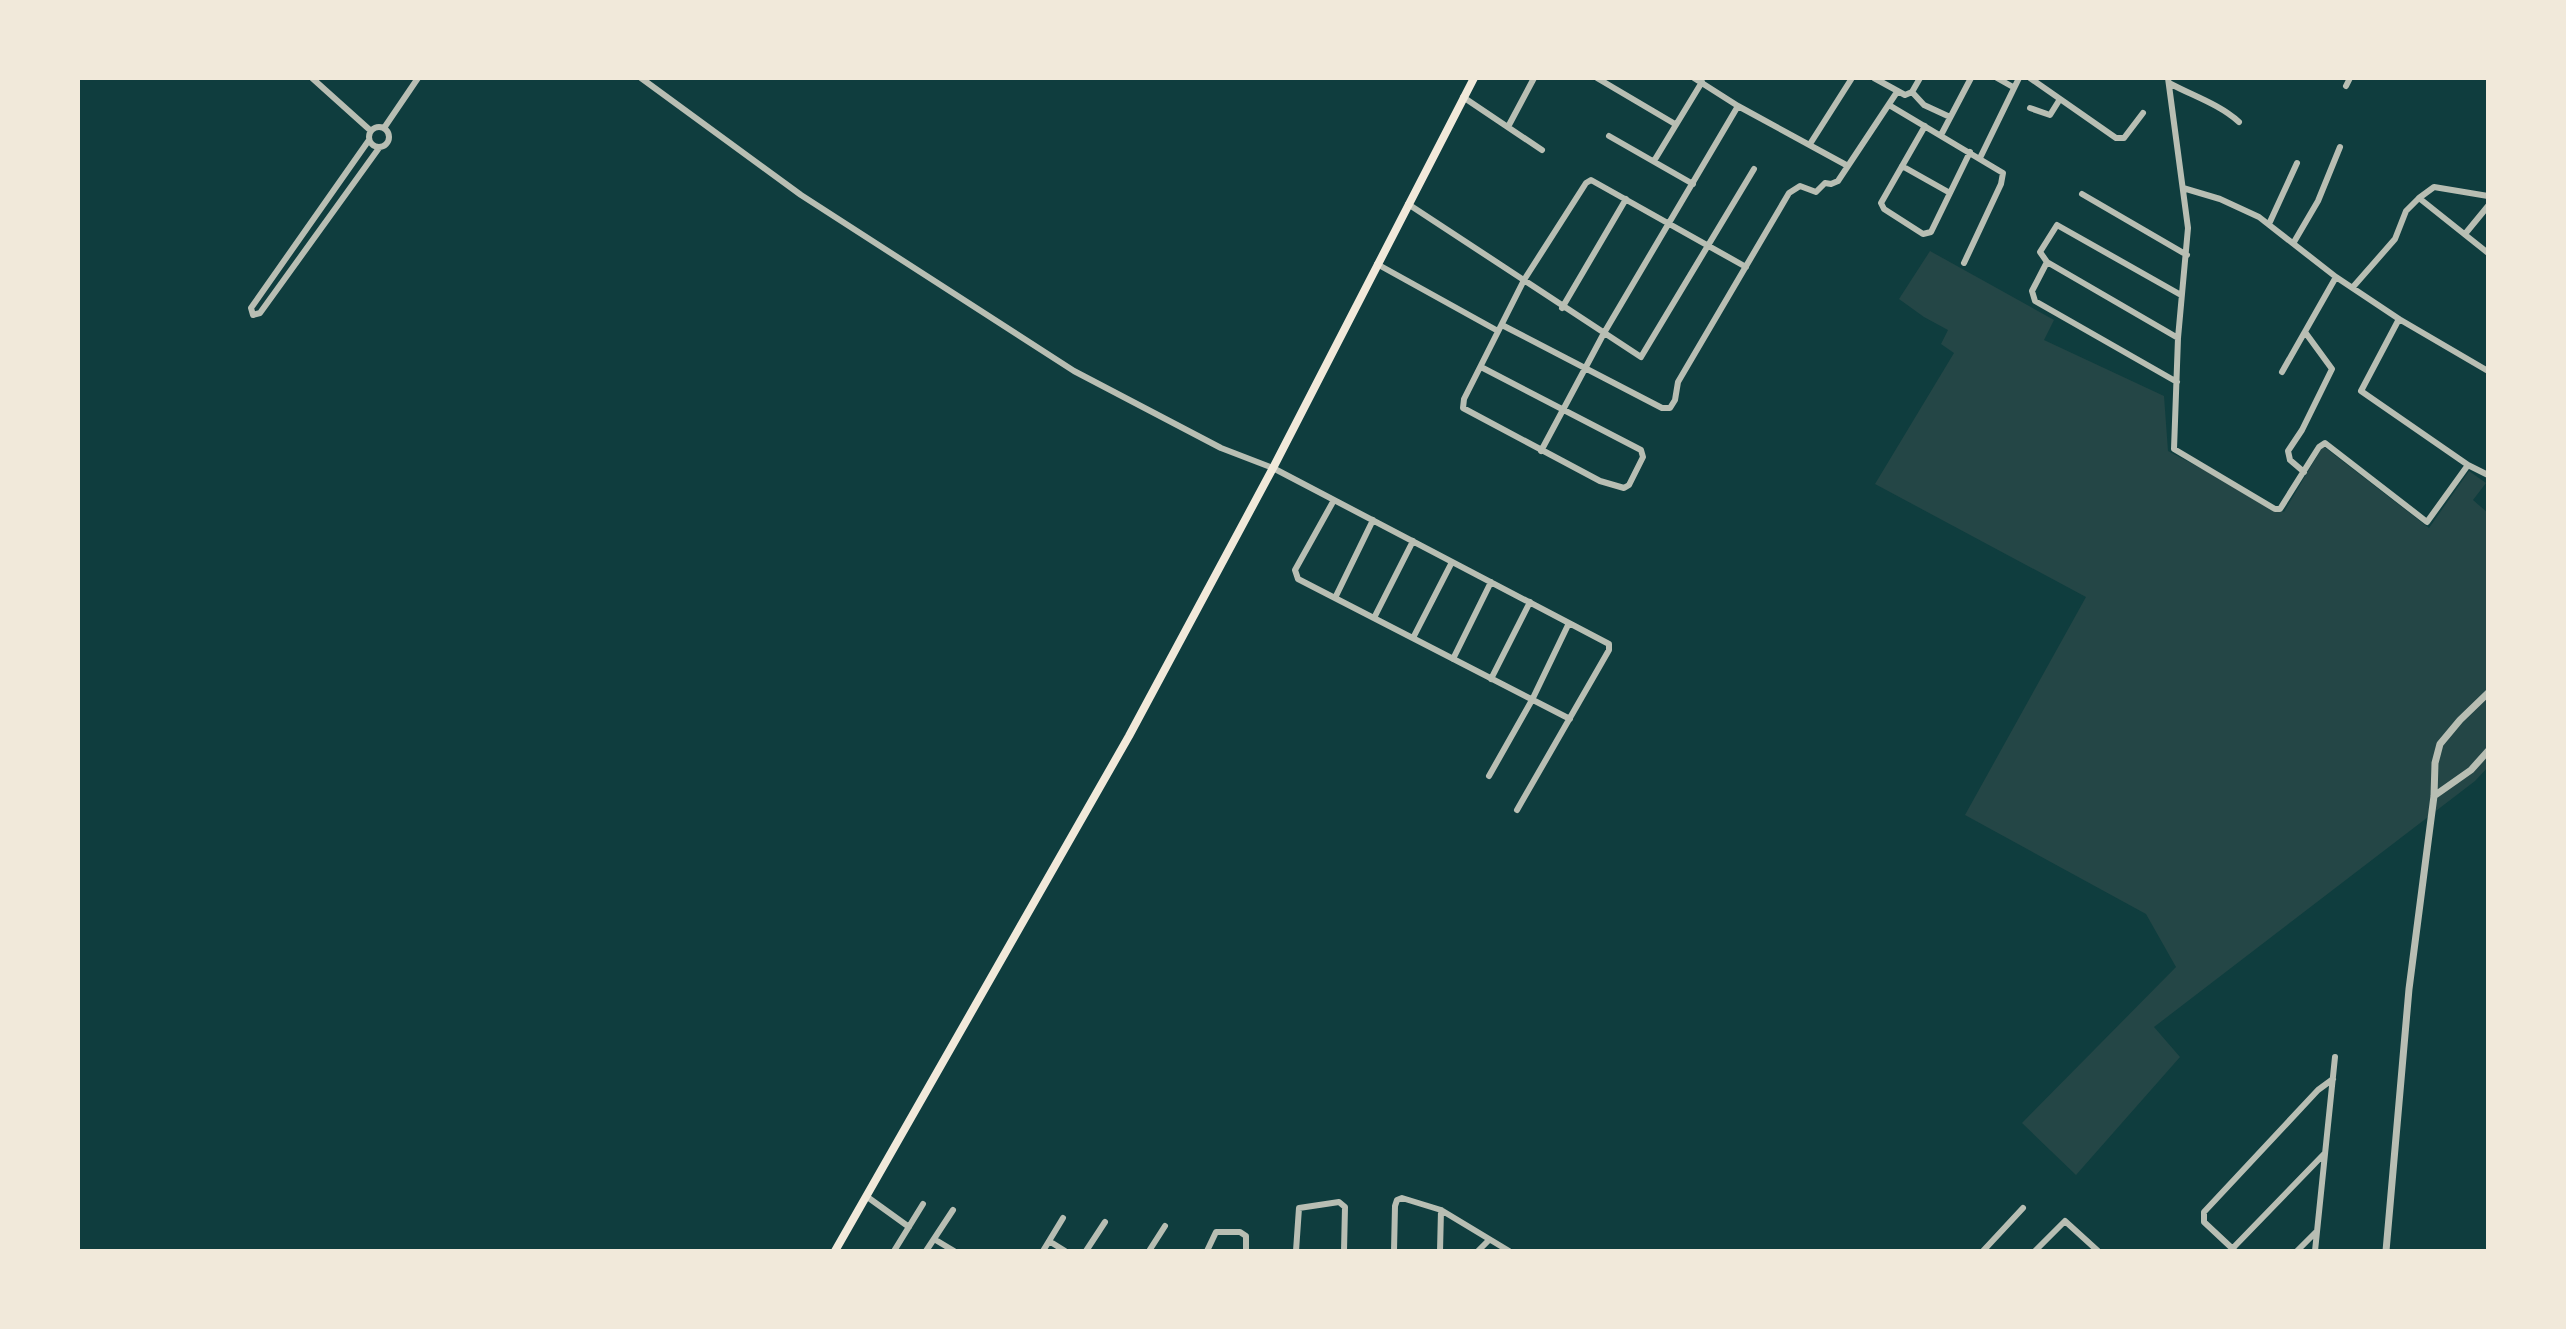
<svg xmlns="http://www.w3.org/2000/svg" width="2566" height="1329" viewBox="0 0 2566 1329" font-family="'Public Sans',sans-serif">
  <style>
    .green { fill: #244646 }
    .lines { fill: none; stroke-linecap: round; stroke-linejoin: round }
    .minor { stroke: #b8beb3; stroke-width: 6 }
    .tertiary { stroke: #b8beb3; stroke-width: 7 }
    .secondary { stroke: #f1e9da; stroke-width: 8 }
  </style>
  <rect width="100%" height="100%" fill="#0f3d3e"/>
  <path class="green" d="M1930,251L2054,320L2044,340L2164,396L2168,451L2284,512L2323,446L2429,528L2469,471L2486,483L2473,500L2488,513V767L2475,781L2154,1027L2180,1057L2076,1175L2022,1123L2176,967L2146,914L1965,815L2086,597L1875,484L1954,353L1941,344L1948,330L1924,317L1899,299Z"/>
  <g class="lines">
    <path class="minor" d="M312,78L371,131
      M641,78L801,195L1074,371L1221,448L1273,468L1609,644V650L1517,810
      M1597,78L1675,124
      M1694,78L1738,106L1848,166
      M1874,78L1905,95L1912,92L1920,78
      M1997,78L2013,87
      M2030,78L2116,138H2124L2143,113
      M2168,78L2188,228L2178,338L2174,449L2275,509H2280L2319,447L2325,443L2427,522L2468,465L2488,475
      M2169,83C2193,96 2219,104 2239,122
      M2346,86L2350,78
      M1912,92L1924,105L1950,117
      M1463,97L1542,150
      M1889,105L2003,173L2001,184L1964,263
      M2030,108L2050,115L2060,99
      M1509,125L1534,78
      M1925,126L1881,203L1884,209L1923,234L1931,232L1970,152
      M369 137a10 10 0 1 1 20 0a10 10 0 1 1-20 0Z
      M384,128L418,78
      M1941,135L1971,78
      M1609,136L1693,184
      M369,140L251,308L253,315L260,313L379,148
      M1810,144L1852,78
      M1980,158L2019,78
      M1654,161L1702,82
      M1902,166L1950,193
      M2183,188L2220,199L2259,217L2336,277L2399,319L2488,371
      M2082,194L2187,255
      M2488,196L2434,187L2419,198L2488,253
      M1408,204L1641,357L1754,169
      M2269,224L2297,163
      M2465,234L2488,206
      M2294,242L2318,201L2340,147
      M2047,262L2178,338
      M1377,264L1498,331
      M2353,287L2395,239L2406,211L2419,198
      M1562,308L1626,199
      M2399,319L2361,391L2468,465
      M1502,325L1662,408H1670L1675,400L1678,382L1789,193L1800,186L1816,192L1825,183L1831,184L1838,181L1897,92
      M1481,367L1641,450L1643,457L1629,485L1624,488L1600,481L1463,408L1464,399L1524,280L1586,183L1591,180L1746,267
      M2282,372L2336,277
      M2177,382L2035,301L2032,291L2047,262L2040,252L2057,225L2181,295
      M1541,451L1604,333L1738,106
      M2304,472L2290,460L2288,451L2302,430L2332,369L2305,332
      M1334,500L1295,570L1298,579L1570,719
      M1335,598L1373,520
      M1374,618L1413,541
      M1413,638L1452,562
      M1453,659L1491,582
      M1491,679L1530,602
      M1489,776L1532,700L1569,623
      M866,1196L909,1227
      M934,1239L954,1251
      M1049,1241L1065,1251
      M2232,1249L2325,1153
      M894,1251L923,1204
      M926,1251L953,1210
      M1043,1251L1063,1218
      M1086,1251L1105,1222
      M1149,1251L1165,1226
      M1207,1251L1216,1232H1240L1246,1236V1251
      M1296,1251L1299,1208L1339,1202L1345,1207L1344,1251
      M1394,1251L1395,1206L1397,1200L1402,1198L1441,1210L1509,1251
      M1440,1251L1441,1210
      M1478,1251L1488,1241
      M1983,1251L2023,1208
      M2035,1251L2065,1221L2098,1251
      M2235,1251L2204,1222V1212L2318,1090L2333,1079
      M2297,1251L2316,1232
      M2315,1251L2335,1057"/>
    <path class="tertiary" d="M2434,796L2471,770L2488,751
      M2386,1251L2409,989L2434,796L2435,763L2440,744L2460,720L2488,693"/>
    <path class="secondary" d="M835,1251L1129,736L1273,468L1474,78"/>
  </g>
  <rect width="2566" height="1329" fill="none" stroke="#f1e9da" stroke-width="160"/>
</svg>
